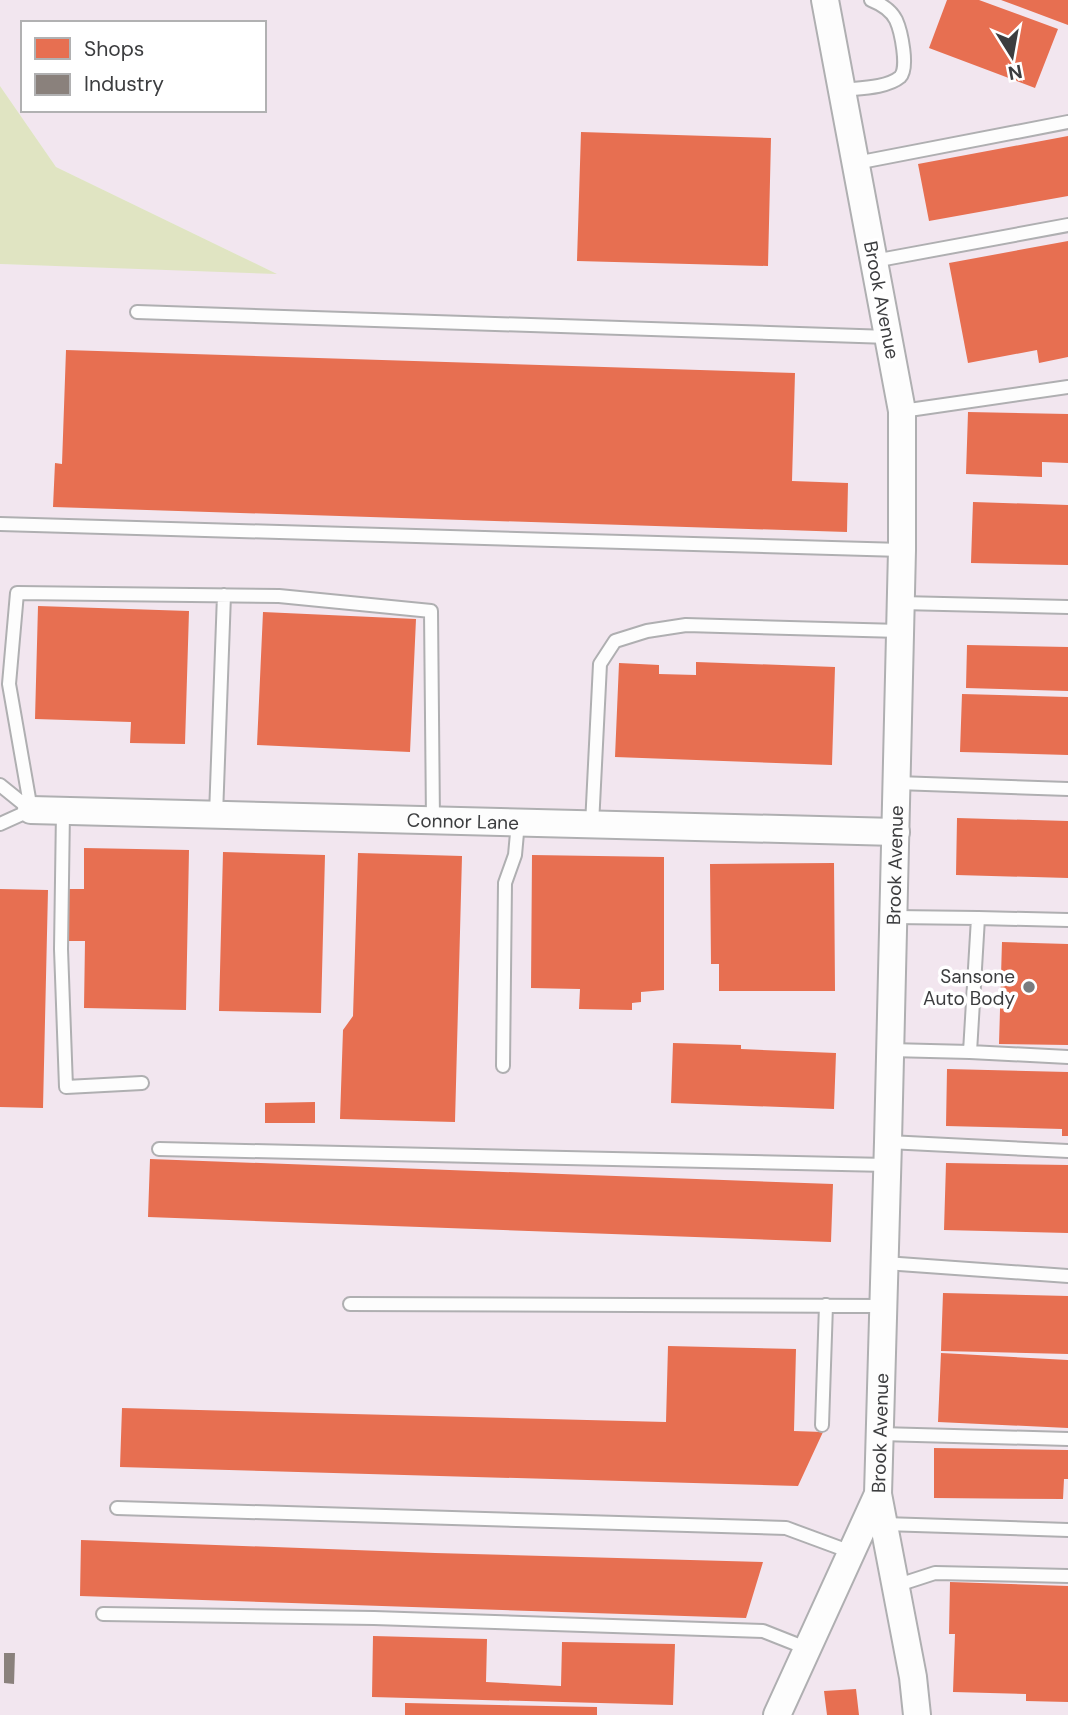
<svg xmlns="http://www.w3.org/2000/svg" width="1068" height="1715" viewBox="0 0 1068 1715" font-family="'DM Sans',sans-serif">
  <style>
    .industrial { fill: #f2e6ef; fill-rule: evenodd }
    .green { fill: #e0e4c2 }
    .shops { fill: #e76f51 }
    .industry { fill: #8a817c }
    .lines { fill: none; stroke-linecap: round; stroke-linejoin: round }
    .lane-casing { stroke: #afafb1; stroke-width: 16 }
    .street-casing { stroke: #afafb1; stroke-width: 30 }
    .lane { stroke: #fdfdfd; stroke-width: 12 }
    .street { stroke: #fdfdfd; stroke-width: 26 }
    .poi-dot { fill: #7b7c7e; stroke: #fff; stroke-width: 2.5 }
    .labels { text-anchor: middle; stroke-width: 7; stroke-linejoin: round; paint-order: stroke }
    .street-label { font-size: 19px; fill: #3c3d3f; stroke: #fff }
    .poi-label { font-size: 19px; fill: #3c3d3f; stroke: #fff; text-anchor: end }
  </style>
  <rect width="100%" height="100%" fill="#eff0f3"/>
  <path class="industrial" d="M0,0H1068V1715H0V264L275,273L56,167L0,86ZM23,23H264V110H23Z"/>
  <path class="green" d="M0,86L56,167L277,274L0,264Z"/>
  <path class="shops" d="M947,0H979L1058,29L1035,88L929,48Z
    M1001,0H1068V25Z
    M581,132L771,138L768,266L577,261Z
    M1068,136V196L929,221L918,164Z
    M1068,241V357L1039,363L1037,350L968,363L949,263Z
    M66,350L795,373L792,481L848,483L847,532L53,507L55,463L62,464Z
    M968,412L1068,414V463L1042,462V477L966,474Z
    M973,502L1068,505V565L971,563Z
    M38,606L189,611L185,744L130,743L131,722L35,719Z
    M263,612L416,619L410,752L257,745Z
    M967,645L1068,647V691L966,688Z
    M696,662L835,667L832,765L615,757L619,663L659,665V674L696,675Z
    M962,694L1068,697V755L960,752Z
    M957,818L1068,821V878L956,875Z
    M84,848L189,850L186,1010L84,1008L85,941H68L69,889H84Z
    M223,852L325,855L321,1013L219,1011Z
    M358,853L462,856L455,1122L340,1119L343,1030L353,1016Z
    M532,855L664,857V990L641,992V1002L632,1003V1010L579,1009L580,989L531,988Z
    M834,863L835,991H719V964H711L710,864Z
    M0,889L48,890L43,1108L0,1107Z
    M1002,942L1068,944V1045L999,1044Z
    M673,1043L741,1045V1049L836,1053L834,1109L671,1103Z
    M947,1069L1068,1072V1136H1062V1129L946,1126Z
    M315,1102V1123H265V1103Z
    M150,1159L833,1184L831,1242L148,1217Z
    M946,1163L1068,1165V1233L944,1230Z
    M943,1293L1068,1296V1354L941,1351Z
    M668,1346L796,1349L794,1431L823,1432L798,1486L120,1467L122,1408L666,1422Z
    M941,1353L1068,1360V1428L938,1422Z
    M934,1448L1068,1450V1479H1064L1063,1499L934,1498Z
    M81,1540L435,1553L763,1562L746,1618L80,1596Z
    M950,1582L1068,1586V1702L1026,1701V1694L953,1692L955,1634H949Z
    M373,1636L487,1639L486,1682L561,1686L562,1642L675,1644L673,1705L372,1697Z
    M856,1689L859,1715H827L824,1691Z
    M405,1703L597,1707V1715H405Z"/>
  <path class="industry" d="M4,1653H15L14,1684L4,1683Z"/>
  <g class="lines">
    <g class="lane-casing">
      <path id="lane" d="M842,90C859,88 887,88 900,77C909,68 901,31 896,20C891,10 881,4 871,0
        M856,163L1068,122
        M874,261L1068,225
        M137,312L889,337
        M902,411L1068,387
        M0,524L902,550
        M901,603L1068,607
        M897,783L1068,789
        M0,785L31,810
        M31,810L9,684L17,593L279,596L431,611L433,820
        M63,811L61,949L66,1087L142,1083
        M216,815L224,595
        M0,824L31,810
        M592,825L600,664L615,641L647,631L686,625L900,631
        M894,917L978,918
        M1068,920L978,918L970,1052L1068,1057
        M890,1050L970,1052
        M503,1066L505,883L515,855L518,822
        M888,1142L1068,1151
        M159,1149L887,1165
        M885,1263L1068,1276
        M350,1304L883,1306
        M822,1425L826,1305
        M880,1434L1068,1439
        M117,1508L786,1528L851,1552
        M884,1524L1068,1530
        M895,1586L935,1573L1068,1576
        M103,1614L374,1618L763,1631L806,1648"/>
    </g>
    <g class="street-casing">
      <g id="street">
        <path id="s1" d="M31,810L896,832"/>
        <path d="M878,1494L913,1677L917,1715"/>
        <path id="s2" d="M777,1715L878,1494L888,1142L902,550V411L825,0"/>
      </g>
    </g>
    <use href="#lane" class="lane"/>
    <use href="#street" class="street"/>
  </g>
  <circle class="poi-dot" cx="1029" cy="987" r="7"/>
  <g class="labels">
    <g class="street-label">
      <text transform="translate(882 300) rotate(79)" y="7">Brook Avenue</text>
      <text dy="7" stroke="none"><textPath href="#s1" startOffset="432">Connor Lane</textPath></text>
      <text dy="7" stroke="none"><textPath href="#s2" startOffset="872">Brook Avenue</textPath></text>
      <text dy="7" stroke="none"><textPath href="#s2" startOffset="304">Brook Avenue</textPath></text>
    </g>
    <g class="poi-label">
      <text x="1015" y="983">Sansone<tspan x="1015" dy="22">Auto Body</tspan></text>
    </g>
  </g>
  <rect x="21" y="21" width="245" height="91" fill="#ffffff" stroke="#b1b1b2" stroke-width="2"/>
  <rect x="35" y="38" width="35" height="21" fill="#e76f51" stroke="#b1b1b2" stroke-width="2"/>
  <text x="84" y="56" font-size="21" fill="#3c3d3f">Shops</text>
  <rect x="35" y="74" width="35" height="21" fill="#8a817c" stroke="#b1b1b2" stroke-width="2"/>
  <text x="84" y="91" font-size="21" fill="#3c3d3f">Industry</text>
  <g transform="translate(1012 56) rotate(169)" stroke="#ffffff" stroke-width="5" paint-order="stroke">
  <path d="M0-5L12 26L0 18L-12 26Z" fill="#3c3d3f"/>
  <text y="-10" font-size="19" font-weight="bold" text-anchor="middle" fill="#3c3d3f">N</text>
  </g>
</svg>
